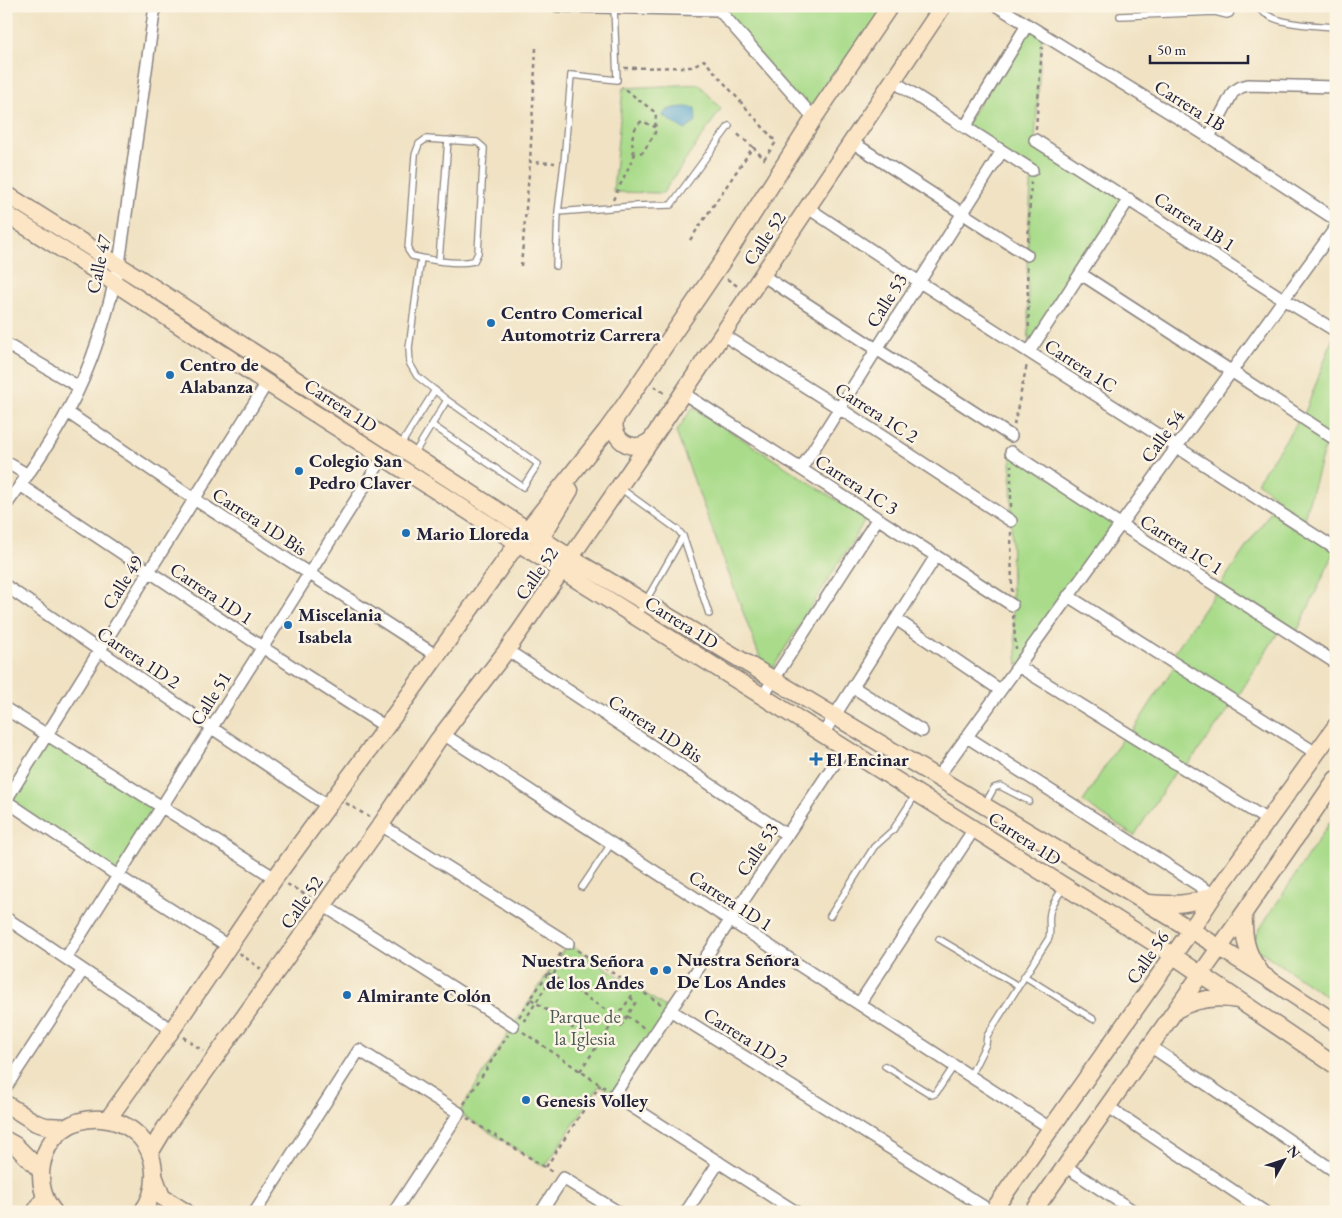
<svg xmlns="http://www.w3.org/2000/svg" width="1342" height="1218" viewBox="0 0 1342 1218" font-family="'EB Garamond',serif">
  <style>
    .green { fill: #a9db8a; stroke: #667e62 }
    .water { fill: #54a4ce; stroke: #3b6384 }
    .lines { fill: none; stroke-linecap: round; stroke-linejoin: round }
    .lane-casing { stroke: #89827f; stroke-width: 8 }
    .street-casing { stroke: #89827f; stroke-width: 14 }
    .secondary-casing { stroke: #89827f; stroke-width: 19 }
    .path { stroke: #89827f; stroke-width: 2.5; stroke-dasharray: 4 4; stroke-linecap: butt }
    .lane { stroke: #fff; stroke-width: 5.5 }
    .street { stroke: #fff; stroke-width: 11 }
    .secondary { stroke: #fce5c4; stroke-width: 16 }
    .poi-dot { fill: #1f6fb2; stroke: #fcf5e5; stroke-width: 2 }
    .labels { text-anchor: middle; stroke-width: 5; stroke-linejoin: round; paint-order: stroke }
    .street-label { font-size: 19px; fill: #22223b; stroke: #fcf5e5 }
    .poi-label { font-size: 19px; font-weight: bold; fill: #22223b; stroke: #fcf5e5; text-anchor: start }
    .park-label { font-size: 19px; fill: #4a5a53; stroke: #fcf5e5 }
  </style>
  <rect width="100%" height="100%" fill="#fcf5e5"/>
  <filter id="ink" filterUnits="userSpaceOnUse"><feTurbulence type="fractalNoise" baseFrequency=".02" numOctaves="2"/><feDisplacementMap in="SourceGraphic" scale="10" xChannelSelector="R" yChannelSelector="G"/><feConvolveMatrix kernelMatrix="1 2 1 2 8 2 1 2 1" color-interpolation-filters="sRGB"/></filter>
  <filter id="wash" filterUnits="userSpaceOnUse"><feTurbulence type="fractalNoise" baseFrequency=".0096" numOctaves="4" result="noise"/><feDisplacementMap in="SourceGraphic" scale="20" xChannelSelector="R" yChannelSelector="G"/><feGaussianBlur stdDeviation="1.12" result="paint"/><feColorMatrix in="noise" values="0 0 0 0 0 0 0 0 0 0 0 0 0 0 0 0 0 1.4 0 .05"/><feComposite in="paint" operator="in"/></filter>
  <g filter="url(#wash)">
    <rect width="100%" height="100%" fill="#f0e2c3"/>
    <path class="green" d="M706,6H890L814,118L720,10Z
      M1027,25L1042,34L1035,140L1129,199L1029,352L1027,255L1032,171L965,127Z
      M699,84L721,109L663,193L613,192L623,88Z
      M1336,337V439L1328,436L1302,525L1336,549L1295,636L1281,628L1235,701L1185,769L1179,766L1134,836L1083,802L1126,732L1130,735L1179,659L1173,654L1279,499L1257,482L1306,410L1333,338Z
      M693,407L866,519L773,668L762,663L676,432Z
      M1011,452L1120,524L1018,666L1012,605Z
      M47,735L161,806L118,876L6,801Z
      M1336,813V1003L1250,944Z
      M568,943L670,1010L614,1095L600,1085L545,1167L459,1113L513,1026Z"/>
    <path class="water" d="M685,107L695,108L696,122L685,130L663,116C666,107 677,108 685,107Z"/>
  </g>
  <g filter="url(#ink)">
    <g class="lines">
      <g class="lane-casing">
        <path id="lane" d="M1208,6L1215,12L1227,15L1230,14L1233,6
          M1257,6C1271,26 1313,25 1336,27
          M1120,16L1215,12
          M426,139L477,142L484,148L478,253L474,261C455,265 431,260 412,256L408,250L415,155L419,144Z
          M558,212L634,206L671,205L729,126
          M421,258L409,348L410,364L417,376L447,400L538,464L523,487L432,425
          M439,260L448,140
          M556,266L558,212L564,163L571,75L617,80L614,7
          M400,446L435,390
          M414,454L447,400
          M620,488L678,530L683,536L709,614
          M637,616L683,536
          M985,804L994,788L1000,786L1029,801
          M582,887L611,844
          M830,916L874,847L893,830L916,794
          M939,939L1018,986
          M1024,976L1093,1019
          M885,1066L932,1095L936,1093L954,1066
          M970,1076L986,1044L987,1036L1049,938C1051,929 1048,921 1050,913C1051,904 1059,895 1064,887"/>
      </g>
      <g class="street-casing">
        <path id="street" d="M557,6L719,10L814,118
          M997,6L1209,137L1336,220
          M893,81L1032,170
          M965,127L1027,25
          M1209,137L1233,92L1241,87L1248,85L1336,87
          M1035,140L1283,299L1336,331
          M852,142L1027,255
          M808,208L918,281L1336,549
          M1081,274L1231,371L1336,440
          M762,275L1011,436
          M722,334L839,408L1011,521
          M6,344L79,387
          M1029,352L1129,199
          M683,393L1012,605
          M67,412L194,499L437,656
          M1011,452L1120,524L1336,663
          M6,462L28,475
          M801,469L1002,151
          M20,485L262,647L386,727
          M6,505C28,475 50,444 67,412C92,368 110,307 120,257L155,6
          M6,586L212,728L328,806
          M1068,596L1316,753
          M896,619L1000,690
          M507,650L787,835
          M1018,666L1269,821
          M853,687L922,731
          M763,696L878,518
          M6,709L275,878
          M443,734L1050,1128
          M823,734L936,556
          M967,737L1214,895
          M937,778L1336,227
          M6,800L267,383
          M6,801L118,876L228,946
          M381,825L568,943
          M323,905L513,1026
          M6,918L172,1030
          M66,958L383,457
          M859,1004L974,829
          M670,1010L992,1212
          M1150,1046L1336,1172
          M6,1087L83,970
          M1107,1106L1265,1212
          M1065,1166L1135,1212
          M255,1212L359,1050L459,1113L394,1212
          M541,1212L563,1178L618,1212
          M686,1212L719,1162
          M796,1212L614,1095L845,748"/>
      </g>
      <g class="secondary-casing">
        <path id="secondary" d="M6,194L142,280L571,558L1180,923L1263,975L1336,1023
          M6,214L101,274L267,383L518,543L974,829L1162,948L1336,1066
          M617,415C606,438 634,457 652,439
          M547,548L541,538L570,490
          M1149,903C1175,905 1188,905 1214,895
          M1244,913C1243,935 1246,954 1260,971
          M1176,1010C1195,999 1215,996 1237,1000
          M6,1104L36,1123L46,1126L67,1127
          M108,1119L172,1030L275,878L386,727L527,530L606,431L619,413L724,259L814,118L890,6
          M6,1140L15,1145L41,1171
          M150,1153L165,1128L382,823L438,740L507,650L654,436L943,6
          M155,1178L162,1197L186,1212
          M35,1212L45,1197
          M54,1212C43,1199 39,1181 42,1165C54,1099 150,1106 154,1172C155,1187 151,1200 142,1212
          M992,1212L1191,930L1214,895L1336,726
          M1033,1212L1244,913L1336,779"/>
      </g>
      <path class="path" d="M536,48L530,162L555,163
        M624,68L691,67L704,60L776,142L764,159L753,147
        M1036,129L1042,47
        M634,154C631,142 631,129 642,121L655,127
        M613,200L635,154L643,152L655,133L656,113L622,87
        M690,240L753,147L735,132
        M1028,241L1031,182
        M521,266L530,162
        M1027,267L1029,331
        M727,279L739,287
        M654,386L666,394
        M1014,425L1027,364
        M1011,507V465
        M1011,532L1012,592
        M1013,615L1016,649
        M346,803L369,817
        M287,884L311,898
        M577,950L661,1004
        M239,953L261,969
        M548,973L617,1017
        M531,999L597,1045
        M627,1016L644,1028
        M519,1017L561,953
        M523,1020H525L566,954
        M614,1022L621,1026L636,1002L631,998
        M523,1032L605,1088
        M183,1037L203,1051
        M580,1071L637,988
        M464,1104L508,1035
        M467,1118L554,1173
        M546,1167L600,1085"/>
      <use href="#lane" class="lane"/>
      <use href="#street" class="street"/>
      <use href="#secondary" class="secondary"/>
    </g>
  </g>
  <g class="poi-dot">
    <circle cx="491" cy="323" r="5"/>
    <circle cx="170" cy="375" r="5"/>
    <circle cx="299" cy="471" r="5"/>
    <circle cx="406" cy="533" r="5"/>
    <circle cx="288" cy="625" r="5"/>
    <path d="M813.5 751.5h5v5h5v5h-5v5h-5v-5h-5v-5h5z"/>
    <circle cx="667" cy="970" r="5"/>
    <circle cx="654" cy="971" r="5"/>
    <circle cx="347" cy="995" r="5"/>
    <circle cx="526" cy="1100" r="5"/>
  </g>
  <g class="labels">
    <g class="street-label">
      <text transform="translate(1190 105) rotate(32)" y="7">Carrera 1B</text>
      <text transform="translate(1195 221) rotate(33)" y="7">Carrera 1B 1</text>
      <text transform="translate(764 238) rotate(-56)" y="7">Calle 52</text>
      <text transform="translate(98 264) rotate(-78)" y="7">Calle 47</text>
      <text transform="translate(886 300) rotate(-58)" y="7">Calle 53</text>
      <text transform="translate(1081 365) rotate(33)" y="7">Carrera 1C</text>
      <text transform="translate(341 405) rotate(33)" y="7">Carrera 1D</text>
      <text transform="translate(877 412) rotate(33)" y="7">Carrera 1C 2</text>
      <text transform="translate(1162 436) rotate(-54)" y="7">Calle 54</text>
      <text transform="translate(857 484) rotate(33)" y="7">Carrera 1C 3</text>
      <text transform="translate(260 521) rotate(33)" y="7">Carrera 1D Bis</text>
      <text transform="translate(1182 544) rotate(33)" y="7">Carrera 1C 1</text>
      <text transform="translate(536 573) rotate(-55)" y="7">Calle 52</text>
      <text transform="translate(122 582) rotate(-58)" y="7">Calle 49</text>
      <text transform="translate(212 593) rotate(34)" y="7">Carrera 1D 1</text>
      <text transform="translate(682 622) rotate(32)" y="7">Carrera 1D</text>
      <text transform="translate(139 657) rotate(34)" y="7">Carrera 1D 2</text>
      <text transform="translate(210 698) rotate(-58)" y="7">Calle 51</text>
      <text transform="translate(656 728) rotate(33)" y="7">Carrera 1D Bis</text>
      <text transform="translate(1025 838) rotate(33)" y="7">Carrera 1D</text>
      <text transform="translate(757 849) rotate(-56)" y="7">Calle 53</text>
      <text transform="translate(731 900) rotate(33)" y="7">Carrera 1D 1</text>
      <text transform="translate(301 902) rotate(-55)" y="7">Calle 52</text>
      <text transform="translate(1147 957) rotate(-55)" y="7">Calle 56</text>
      <text transform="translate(746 1037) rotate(32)" y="7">Carrera 1D 2</text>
    </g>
    <g class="poi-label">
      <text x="501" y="319">Centro Comerical<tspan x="501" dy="22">Automotriz Carrera</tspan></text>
      <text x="180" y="371">Centro de<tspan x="180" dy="22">Alabanza</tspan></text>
      <text x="309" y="467">Colegio San<tspan x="309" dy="22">Pedro Claver</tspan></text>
      <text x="416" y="540">Mario Lloreda</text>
      <text x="298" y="621">Miscelania<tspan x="298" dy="22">Isabela</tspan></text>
      <text x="826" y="766">El Encinar</text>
      <text x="677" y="966">Nuestra Señora<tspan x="677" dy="22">De Los Andes</tspan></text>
      <text x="644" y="967" text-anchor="end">Nuestra Señora<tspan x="644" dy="22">de los Andes</tspan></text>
      <text x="357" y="1002">Almirante Colón</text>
      <text x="536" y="1107">Genesis Volley</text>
    </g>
    <g class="park-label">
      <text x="585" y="1023">Parque de<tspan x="585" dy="22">la Iglesia</tspan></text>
    </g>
  </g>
  <rect width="1342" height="1218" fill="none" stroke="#fcf5e5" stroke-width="25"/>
  <g transform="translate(1284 1160) rotate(50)" stroke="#fcf5e5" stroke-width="4" paint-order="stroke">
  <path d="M0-4L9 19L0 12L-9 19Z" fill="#22223b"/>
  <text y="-8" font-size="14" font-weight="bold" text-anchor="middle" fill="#22223b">N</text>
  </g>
  <path d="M1150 55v8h98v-8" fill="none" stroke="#22223b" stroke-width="2.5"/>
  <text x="1157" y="55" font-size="15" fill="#22223b" stroke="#fcf5e5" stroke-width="4" paint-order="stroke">50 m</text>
</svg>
